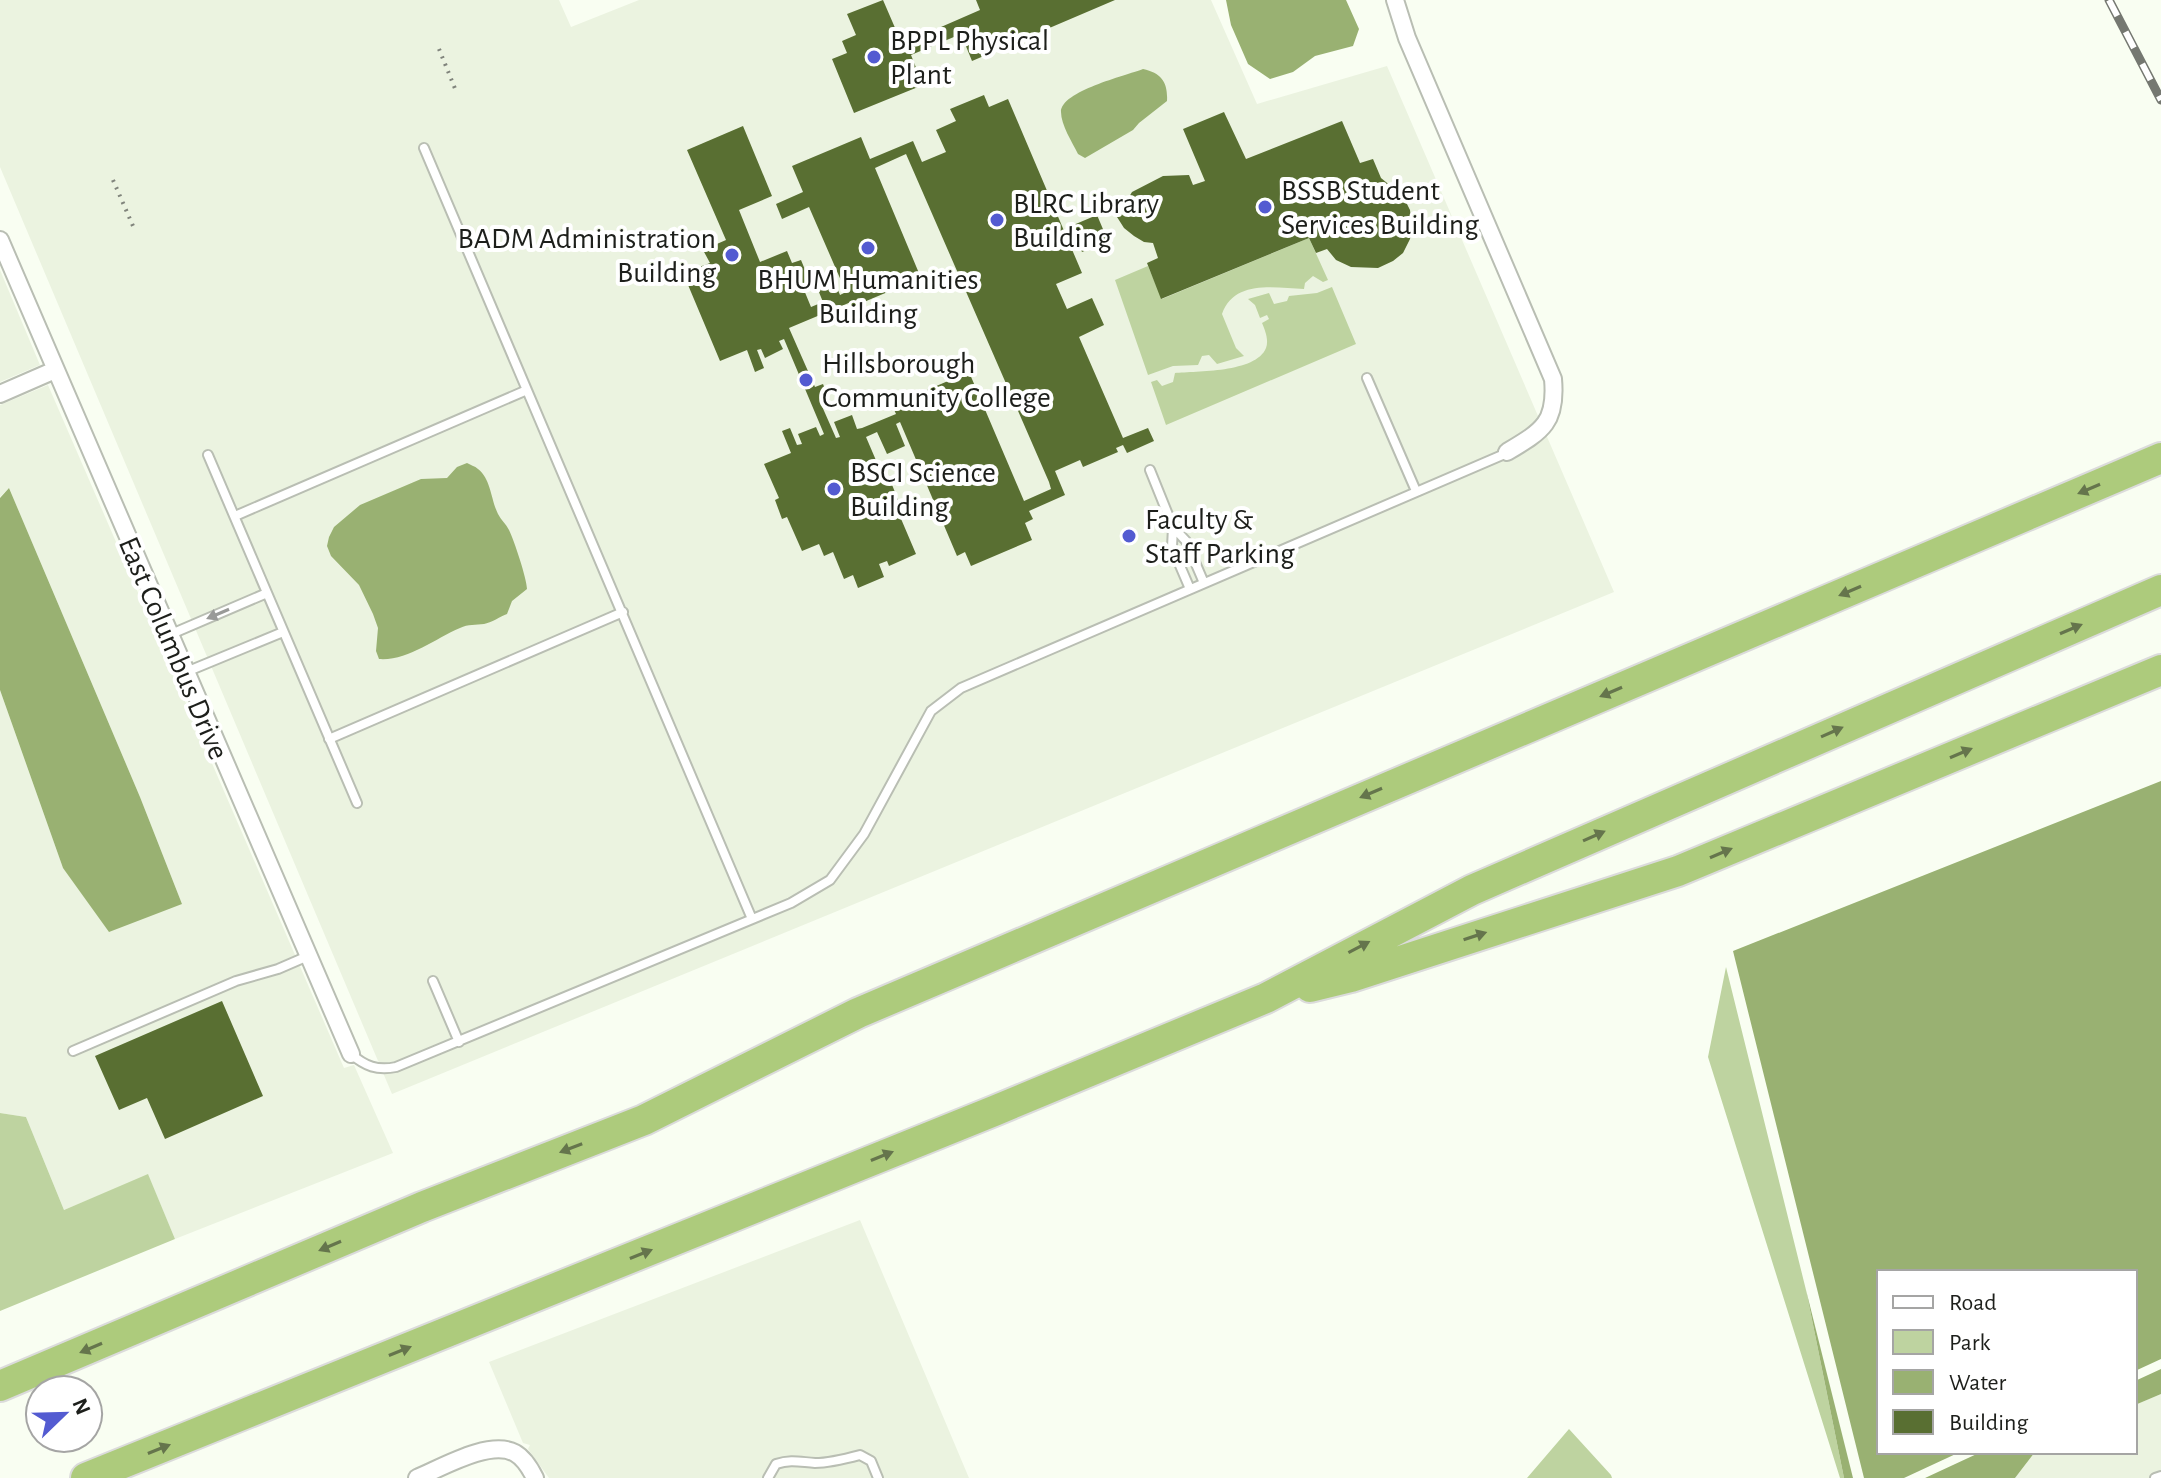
<svg xmlns="http://www.w3.org/2000/svg" width="2161" height="1478" viewBox="0 0 2161 1478" font-family="'Alegreya Sans',sans-serif">
  <style>
    .built { fill: #ebf3e0 }
    .green { fill: #bed3a0 }
    .water { fill: #99b172 }
    .building { fill: #596f32; fill-rule: evenodd }
    .lines { fill: none; stroke-linecap: round; stroke-linejoin: round }
    .service-casing { stroke: #b9beb3; stroke-width: 12 }
    .minor-casing { stroke: #b9beb3; stroke-width: 20 }
    .motorway-casing { stroke: #dbdbdb; stroke-width: 34 }
    .path { stroke: #80847c; stroke-width: 4; stroke-dasharray: 2 6; stroke-linecap: butt }
    .service { stroke: #fff; stroke-width: 8 }
    .minor { stroke: #fff; stroke-width: 16 }
    .motorway { stroke: #adcb7c; stroke-width: 30 }
    .rail-casing { stroke: #757871; stroke-width: 9 }
    .rail { stroke: #fff; stroke-width: 6; stroke-dasharray: 18; stroke-linecap: butt }
    .oneway { fill: #65754c }
    .oneway2 { fill: #999a98 }
    .poi-dot { fill: #535bd1; stroke: #fff; stroke-width: 3 }
    .labels { text-anchor: middle; stroke-width: 8; stroke-linejoin: round; paint-order: stroke }
    .poi-label { font-size: 30px; fill: #1d1f1b; stroke: #fff; text-anchor: start }
    .street-label { font-size: 30px; fill: #1d1f1b; stroke: #fff }
  </style>
  <rect width="100%" height="100%" fill="#f9fef2"/>
  <path class="built" d="M0,0H559L571,27L639,0H1211L1257,104L1387,66L1614,592L392,1094L0,167Z
    M0,270L40,365L0,382Z
    M48,385L344,1068L354,1065L393,1153L175,1239L148,1175L64,1210L26,1117L0,1113V690L63,868L182,904L140,797L9,488L0,497V405Z
    M860,1220L969,1478H549L528,1449L530,1445L523,1443L489,1362Z
    M2161,1394V1478H2015L2035,1452H2135V1405Z"/>
  <path class="green" d="M1309,238L1328,280L1323,282L1313,276L1305,283L1304,289C1276,288 1234,279 1222,314L1236,348L1244,356L1217,364L1209,355L1202,356L1198,365L1173,366L1148,375L1115,280L1148,266L1162,299Z
    M1332,287L1356,344L1166,425L1151,382L1157,380L1162,386L1173,382L1175,373C1196,371 1256,373 1266,348C1269,340 1265,330 1262,323L1269,319L1267,315L1260,318L1255,305L1248,299L1269,293L1274,304L1287,301L1289,296L1317,293Z
    M1726,967L1806,1290L1844,1478H1840L1708,1057Z
    M0,1113L26,1117L64,1210L148,1174L175,1239L0,1311Z
    M1569,1429L1611,1475L1612,1478H1527Z"/>
  <path class="water" d="M1226,0H1346L1359,29L1353,46L1315,56L1293,72L1270,79L1248,64L1231,25Z
    M1143,69C1162,73 1168,83 1167,101L1139,123L1133,130L1085,158L1078,154C1072,142 1061,125 1061,112C1061,91 1125,76 1143,69Z
    M467,463C470,465 475,466 478,469C491,479 491,500 498,514C501,520 506,524 509,530C514,540 527,579 527,589L512,601L507,614C501,616 491,623 484,624C476,625 468,624 460,628C434,639 408,661 379,659L376,651L378,628L373,614L359,585L331,556L327,546L329,537L334,527L360,505L421,479L447,478L457,467Z
    M9,488L140,797L182,904L109,932L63,868L0,690V498Z
    M2161,781V1359L2135,1371V1272H1879V1452H1960L1904,1478H1864L1733,951Z
    M1806,1290L1853,1478H1844Z
    M2161,1369V1394L2135,1405V1381Z
    M1981,1452H2035L2015,1478H1925Z"/>
  <path class="building" d="M883,0L902,44L980,10L976,0H1115L972,61L961,34L911,55L923,85L854,113L832,59L847,53L842,41L856,35L847,14Z
    M984,95L989,107L1008,99L1082,273L1056,284L1067,309L1092,298L1104,325L1079,337L1123,438L1148,428L1154,441L1127,453L1123,445L1116,448L1118,452L1083,467L1080,460L1055,471L1065,495L1029,511L1033,519L1025,523L1032,540L971,566L965,552L957,556L900,422L896,424L905,446L887,454L877,432L866,437L884,479L889,477L900,505L896,507L916,554L889,566L887,561L879,564L884,577L858,588L853,575L844,579L833,552L824,556L819,544L802,551L787,517L782,519L775,500L779,498L764,464L791,453L782,431L790,428L797,445L802,444L798,434L816,427L820,436L824,434L784,339L779,341L783,349L765,358L761,349L757,350L764,368L755,372L747,350L720,361L683,273L710,263L703,250L726,240L687,150L743,126L772,196L739,210L760,262L787,251L792,263L801,260L812,287L804,290L811,307L823,302L814,280L831,273L840,295L846,292L809,207L782,219L776,204L803,192L792,166L861,137L870,159L913,141L922,162L946,152L936,130L956,121L950,109ZM906,154L1049,482L1051,489L1024,501L969,372L892,405L896,414L862,428L857,429L852,415L834,422L840,437L836,438L821,404L830,401L823,384L815,387L789,328L851,302L852,307L921,278L875,168Z
    M1224,112L1246,159L1342,121L1360,163L1373,159L1381,178L1403,196L1410,210L1412,227L1410,239L1403,253L1393,261L1378,268L1351,267L1336,260L1327,249L1316,253L1309,238L1161,299L1147,263L1158,258L1153,243L1144,242L1134,236L1124,228L1117,217L1132,192L1163,176L1189,175L1193,185L1205,181L1183,129Z
    M1097,215L1108,241L1082,252L1071,226Z
    M222,1001L263,1096L165,1139L147,1098L119,1110L95,1056Z"/>
  <g class="lines">
    <g class="service-casing">
      <path id="service" d="M424,148L752,919
        M1367,378L1416,491
        M208,455L357,803
        M1150,470L1173,527
        M235,516L527,390
        M1190,589L1172,547L1173,527L1186,541L1204,583
        M169,635L267,593
        M186,672L283,632
        M329,739L623,612
        M433,981L459,1042
        M73,1051L236,981L278,969L308,956
        M351,1054C365,1066 377,1071 396,1067L791,903L830,880L864,834L931,711L961,688L1507,453
        M768,1478L776,1464C791,1459 800,1462 815,1463C830,1463 845,1459 860,1455L871,1461L878,1478
        M2155,1478L2161,1476"/>
    </g>
    <g class="minor-casing">
      <path id="minor" d="M1395,0L1407,38L1553,379C1557,423 1542,431 1507,452
        M0,240L351,1054
        M0,394L55,370
        M417,1478C441,1468 490,1439 515,1453C524,1458 531,1470 535,1478"/>
    </g>
    <g class="motorway-casing">
      <path id="motorway" d="M1310,987L1351,977L1678,871L2161,670
        M0,1386L422,1207L644,1120L858,1013L2161,458
        M86,1478L994,1111L1266,998L1472,890L2161,590"/>
    </g>
    <path class="path" d="M439,49L456,91
      M113,180L133,226"/>
    <use href="#service" class="service"/>
    <use href="#minor" class="minor"/>
    <use href="#motorway" class="motorway"/>
    <g class="rail-casing">
      <path id="rail" d="M2109,0L2161,100"/>
    </g>
    <use href="#rail" class="rail"/>
  </g>
  <defs><path id="oneway-solid" d="M-6-.8H1V-3.2L6.5 0L1 3.2V.8H-6Z" transform="scale(2)"/></defs>
  <g class="oneway">
    <use href="#oneway-solid" transform="translate(2089 489) rotate(157)"/>
    <use href="#oneway-solid" transform="translate(1850 591) rotate(157)"/>
    <use href="#oneway-solid" transform="translate(2071 629) rotate(-23)"/>
    <use href="#oneway-solid" transform="translate(1611 692) rotate(157)"/>
    <use href="#oneway-solid" transform="translate(1832 732) rotate(-24)"/>
    <use href="#oneway-solid" transform="translate(1961 753) rotate(-23)"/>
    <use href="#oneway-solid" transform="translate(1371 793) rotate(157)"/>
    <use href="#oneway-solid" transform="translate(1594 836) rotate(-24)"/>
    <use href="#oneway-solid" transform="translate(1721 853) rotate(-23)"/>
    <use href="#oneway-solid" transform="translate(1475 936) rotate(-18)"/>
    <use href="#oneway-solid" transform="translate(1359 947) rotate(-28)"/>
    <use href="#oneway-solid" transform="translate(571 1148) rotate(159)"/>
    <use href="#oneway-solid" transform="translate(882 1156) rotate(-22)"/>
    <use href="#oneway-solid" transform="translate(330 1246) rotate(157)"/>
    <use href="#oneway-solid" transform="translate(641 1254) rotate(-22)"/>
    <use href="#oneway-solid" transform="translate(91 1348) rotate(157)"/>
    <use href="#oneway-solid" transform="translate(400 1351) rotate(-22)"/>
    <use href="#oneway-solid" transform="translate(159 1449) rotate(-22)"/>
  </g>
  <use class="oneway2" href="#oneway-solid" transform="translate(218 614) rotate(157)"/>
  <g class="poi-dot">
    <circle cx="874" cy="57" r="8"/>
    <circle cx="1265" cy="207" r="8"/>
    <circle cx="997" cy="220" r="8"/>
    <circle cx="868" cy="248" r="8"/>
    <circle cx="732" cy="255" r="8"/>
    <circle cx="806" cy="380" r="8"/>
    <circle cx="834" cy="489" r="8"/>
    <circle cx="1129" cy="536" r="8"/>
  </g>
  <g class="labels">
    <g class="poi-label">
      <text x="890" y="50">BPPL Physical<tspan x="890" dy="34">Plant</tspan></text>
      <text x="1281" y="200">BSSB Student<tspan x="1281" dy="34">Services Building</tspan></text>
      <text x="1013" y="213">BLRC Library<tspan x="1013" dy="34">Building</tspan></text>
      <text x="716" y="248" text-anchor="end">BADM Administration<tspan x="716" dy="34">Building</tspan></text>
      <text x="868" y="289" text-anchor="middle">BHUM Humanities<tspan x="868" dy="34">Building</tspan></text>
      <text x="822" y="373">Hillsborough<tspan x="822" dy="34">Community College</tspan></text>
      <text x="850" y="482">BSCI Science<tspan x="850" dy="34">Building</tspan></text>
      <text x="1145" y="529">Faculty &amp;<tspan x="1145" dy="34">Staff Parking</tspan></text>
    </g>
    <g class="street-label">
      <text transform="translate(174 648) rotate(67)" y="10">East Columbus Drive</text>
    </g>
  </g>
  <rect x="1877" y="1270" width="260" height="184" fill="#ffffff" stroke="#a5a5a4" stroke-width="2"/>
  <rect x="1893" y="1296" width="40" height="12" fill="#ffffff" stroke="#a5a5a4" stroke-width="2"/>
  <text x="1949" y="1310" font-size="24" fill="#1d1f1b">Road</text>
  <rect x="1893" y="1330" width="40" height="24" fill="#bed3a0" stroke="#a5a5a4" stroke-width="2"/>
  <text x="1949" y="1350" font-size="24" fill="#1d1f1b">Park</text>
  <rect x="1893" y="1370" width="40" height="24" fill="#99b172" stroke="#a5a5a4" stroke-width="2"/>
  <text x="1949" y="1390" font-size="24" fill="#1d1f1b">Water</text>
  <rect x="1893" y="1410" width="40" height="24" fill="#596f32" stroke="#a5a5a4" stroke-width="2"/>
  <text x="1949" y="1430" font-size="24" fill="#1d1f1b">Building</text>
  <g transform="translate(64 1414) rotate(67)"><circle r="38" fill="#ffffff" stroke="#a5a5a4" stroke-width="2"/>
  <path d="M0-6L14 30L0 20L-14 30Z" fill="#535bd1"/>
  <text y="-12" font-size="22" font-weight="bold" text-anchor="middle" fill="#1d1f1b">N</text>
  </g>
</svg>
